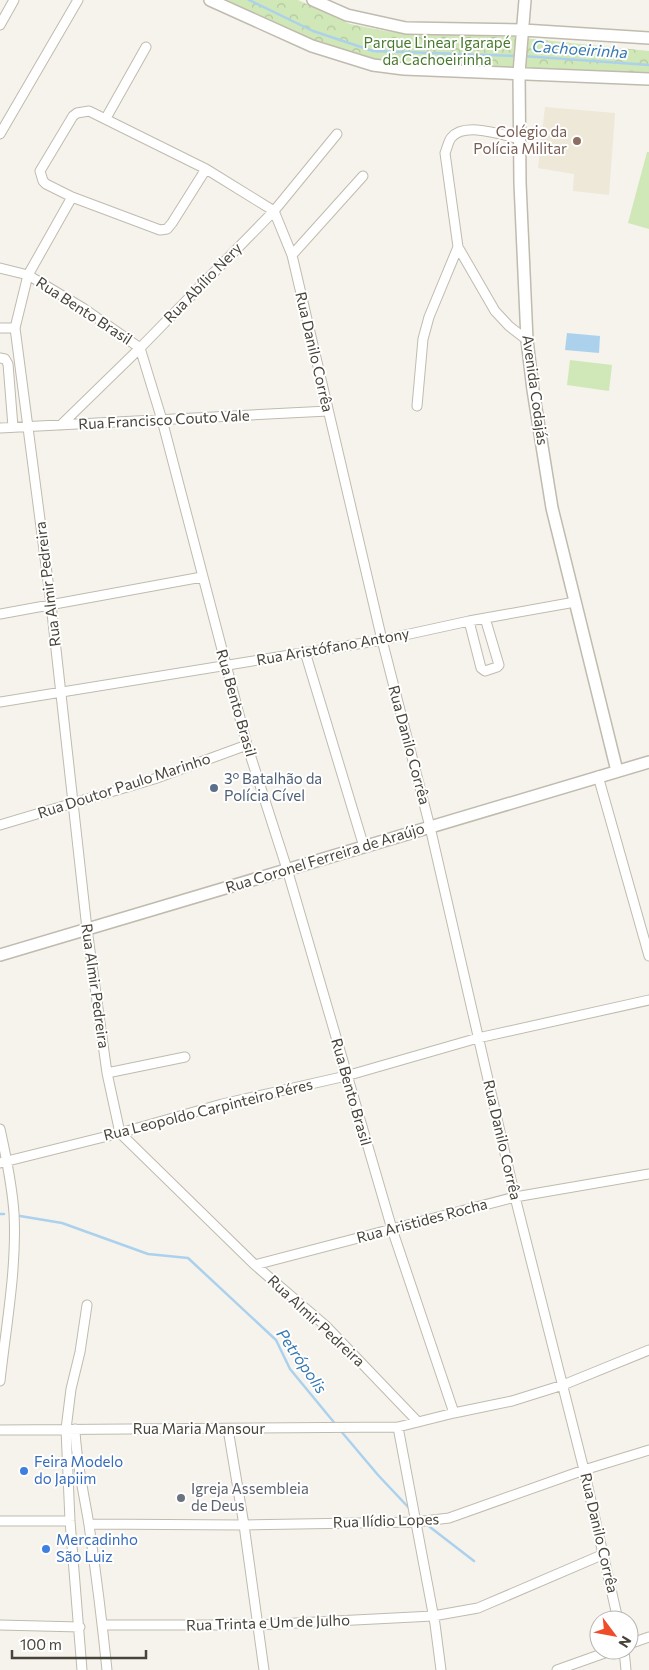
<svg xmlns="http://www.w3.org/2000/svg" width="649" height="1670" viewBox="0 0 649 1670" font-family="Commissioner,sans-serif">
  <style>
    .education { fill: #ede8d7 }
    .park { fill: url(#park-crowns) }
    .garden { fill: #d0e7b7 }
    .water { fill: #acd1ed }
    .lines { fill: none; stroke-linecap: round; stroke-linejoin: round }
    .stream { stroke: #acd1ed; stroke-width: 2.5 }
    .minor-casing { stroke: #c0bbae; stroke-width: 11 }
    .tertiary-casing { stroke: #c0bbae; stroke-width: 14 }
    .minor { stroke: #fff; stroke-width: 9 }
    .tertiary { stroke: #fff; stroke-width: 11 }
    .education-dot { fill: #8d6e63; stroke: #fff; stroke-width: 2 }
    .service-dot { fill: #5c6f8a; stroke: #fff; stroke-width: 2 }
    .shop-dot { fill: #3f7fe0; stroke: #fff; stroke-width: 2 }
    .worship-dot { fill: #6b7280; stroke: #fff; stroke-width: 2 }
    .labels { text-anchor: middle; stroke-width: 4; stroke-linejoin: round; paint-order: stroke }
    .park-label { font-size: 15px; fill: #48792f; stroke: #fff }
    .education-label { font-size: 15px; fill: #785e54; stroke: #fff; text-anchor: end }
    .street-label { font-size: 15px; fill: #49443a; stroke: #fff }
    .service-label { font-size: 15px; fill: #4e5e75; stroke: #fff; text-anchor: start }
    .shop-label { font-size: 15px; fill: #366cbe; stroke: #fff; text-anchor: start }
    .worship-label { font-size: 15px; fill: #5b616d; stroke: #fff; text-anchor: start }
    .water-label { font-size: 16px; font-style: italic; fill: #3779b1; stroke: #fff }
  </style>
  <defs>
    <pattern id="park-crowns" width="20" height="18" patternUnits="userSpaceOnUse" patternTransform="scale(1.25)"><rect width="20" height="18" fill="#d0e7b7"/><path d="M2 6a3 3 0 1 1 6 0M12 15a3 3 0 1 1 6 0" fill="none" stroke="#b4c79e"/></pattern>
  </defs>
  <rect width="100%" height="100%" fill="#f5f3ec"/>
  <path class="education" d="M545,107L615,113L609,195L573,191L574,174L538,168Z"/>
  <path class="park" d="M219,0H298L350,24L385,31L418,34L514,37L649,51V78L554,69L375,64L305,39Z"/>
  <path class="garden" d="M647,152H649V229L628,223Z
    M570,360L612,365L609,391L567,385Z"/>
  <path class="water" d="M567,333L600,336L599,353L565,350Z"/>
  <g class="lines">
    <path class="stream" d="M249,0L313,31L373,51L518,56
      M523,56L649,65
      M0,1214H4
      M20,1216L62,1223L148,1254L188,1258L276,1340L290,1369L337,1426
      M340,1430L378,1475L409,1508
      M426,1524L474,1561"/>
    <g class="minor-casing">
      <path id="minor" d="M0,25L14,0
        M106,118L146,47
        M0,134L78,0
        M520,139C502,135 464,121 451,138C448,142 447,149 445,153L458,247L495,311L509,326L527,340
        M206,169L172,223L167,229L160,230L72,197L46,184L43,181L40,171L73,116L77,113L89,111L206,169L274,211L292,255L382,640L430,827L515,1197L584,1470L618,1620
        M72,197L28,275L15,328L51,604L87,929L107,1073L120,1133L255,1265L327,1327L418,1422
        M292,255L363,176
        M0,268L28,275L83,308L140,348L162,420L247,745L287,869L392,1229L454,1413
        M0,328H15
        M0,358L5,359L8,364L13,427
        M417,406L423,339L429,317L458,247
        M61,425L140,348L274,211L337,134
        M0,428L328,411
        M0,614L202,577
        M469,621L481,668L485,671L497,667L499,665L485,618
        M305,652L364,847
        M0,702L382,640L469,621L575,602
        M598,776L649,956
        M0,825L154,779L247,745
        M107,1073L185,1057
        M0,1129C6,1156 12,1185 14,1213C17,1268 6,1326 0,1381
        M0,1163L120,1133L222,1104L346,1076L478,1038L649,1000
        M255,1265L515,1197L649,1174
        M398,1427L435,1624L441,1670
        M75,1429C76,1462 84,1493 89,1525C96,1573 102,1621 107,1670
        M228,1429L244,1525L264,1670
        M0,1430L398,1427L454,1413L512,1401L563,1385L649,1350
        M0,1521H70
        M89,1524L244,1525L416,1522L449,1518L584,1470L649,1450
        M0,1625L80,1627
        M102,1625H257L433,1616L478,1608L604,1554
        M629,1644L649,1637
        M624,1650L626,1670
        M82,1670L70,1521L66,1429L71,1389L80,1352L87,1305
        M557,1670L613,1650"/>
    </g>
    <g class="tertiary-casing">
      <path id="tertiary" d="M210,0L312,46L373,65L404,69L649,79
        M313,0L347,15L406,28L523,30L649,38
        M525,0L519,73L520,183L527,340L533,390L552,508L617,771
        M0,955L649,762"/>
    </g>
    <use href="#minor" class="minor"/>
    <use href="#tertiary" class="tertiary"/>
  </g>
  <circle class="education-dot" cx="577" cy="141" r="5"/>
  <circle class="service-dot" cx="214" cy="788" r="5"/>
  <g class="shop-dot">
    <circle cx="24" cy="1471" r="5"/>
    <circle cx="46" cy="1549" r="5"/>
  </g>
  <circle class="worship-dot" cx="181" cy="1498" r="5"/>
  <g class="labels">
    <g class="park-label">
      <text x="437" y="48">Parque Linear Igarapé<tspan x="437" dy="17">da Cachoeirinha</tspan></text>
    </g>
    <g class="education-label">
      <text x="567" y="137">Colégio da<tspan x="567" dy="17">Polícia Militar</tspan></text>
    </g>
    <g class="street-label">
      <text transform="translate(203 283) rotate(-46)" y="5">Rua Abílio Nery</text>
      <text transform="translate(84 311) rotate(33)" y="5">Rua Bento Brasil</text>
      <text transform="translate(314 352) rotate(77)" y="5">Rua Danilo Corrêa</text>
      <text transform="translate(535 390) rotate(82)" y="5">Avenida Codajás</text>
      <text transform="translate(164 420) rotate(-3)" y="5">Rua Francisco Couto Vale</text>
      <text transform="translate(48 584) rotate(-97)" y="5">Rua Almir Pedreira</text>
      <text transform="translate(333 647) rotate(-10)" y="5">Rua Aristófano Antony</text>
      <text transform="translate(236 703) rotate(74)" y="5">Rua Bento Brasil</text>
      <text transform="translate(409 745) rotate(75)" y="5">Rua Danilo Corrêa</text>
      <text transform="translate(124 786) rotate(-18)" y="5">Rua Doutor Paulo Marinho</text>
      <text transform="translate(325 858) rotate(-17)" y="5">Rua Coronel Ferreira de Araújo</text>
      <text transform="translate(95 986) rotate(82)" y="5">Rua Almir Pedreira</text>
      <text transform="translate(351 1092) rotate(74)" y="5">Rua Bento Brasil</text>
      <text transform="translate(208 1110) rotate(-14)" y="5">Rua Leopoldo Carpinteiro Péres</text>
      <text transform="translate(502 1140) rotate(77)" y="5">Rua Danilo Corrêa</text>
      <text transform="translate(422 1221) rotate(-15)" y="5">Rua Aristides Rocha</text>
      <text transform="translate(316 1321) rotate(43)" y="5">Rua Almir Pedreira</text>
      <text x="199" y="1434">Rua Maria Mansour</text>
      <text transform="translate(386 1521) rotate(-2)" y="5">Rua Ilídio Lopes</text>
      <text transform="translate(599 1533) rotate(77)" y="5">Rua Danilo Corrêa</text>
      <text transform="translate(268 1623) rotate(-2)" y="5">Rua Trinta e Um de Julho</text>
    </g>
    <g class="service-label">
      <text x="224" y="784">3º Batalhão da<tspan x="224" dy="17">Polícia Cível</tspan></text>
    </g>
    <g class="shop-label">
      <text x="34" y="1467">Feira Modelo<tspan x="34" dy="17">do Japiim</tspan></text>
      <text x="56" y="1545">Mercadinho<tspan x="56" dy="17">São Luiz</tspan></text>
    </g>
    <g class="worship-label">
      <text x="191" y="1494">Igreja Assembleia<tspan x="191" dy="17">de Deus</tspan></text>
    </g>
    <g class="water-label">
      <text transform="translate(580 49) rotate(4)" y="6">Cachoeirinha</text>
      <text transform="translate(302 1361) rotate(55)" y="6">Petrópolis</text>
    </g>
  </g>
  <g transform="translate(614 1635) rotate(122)"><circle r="24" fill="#ffffff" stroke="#b6b4b0"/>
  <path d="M0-4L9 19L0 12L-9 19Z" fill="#ef4d29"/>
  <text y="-8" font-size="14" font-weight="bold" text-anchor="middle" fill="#49443a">N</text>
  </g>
  <path d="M12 1650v8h134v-8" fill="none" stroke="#49443a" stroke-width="2.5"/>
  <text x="20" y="1650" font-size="15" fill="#49443a" stroke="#ffffff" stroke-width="4" paint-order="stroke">100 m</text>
</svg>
